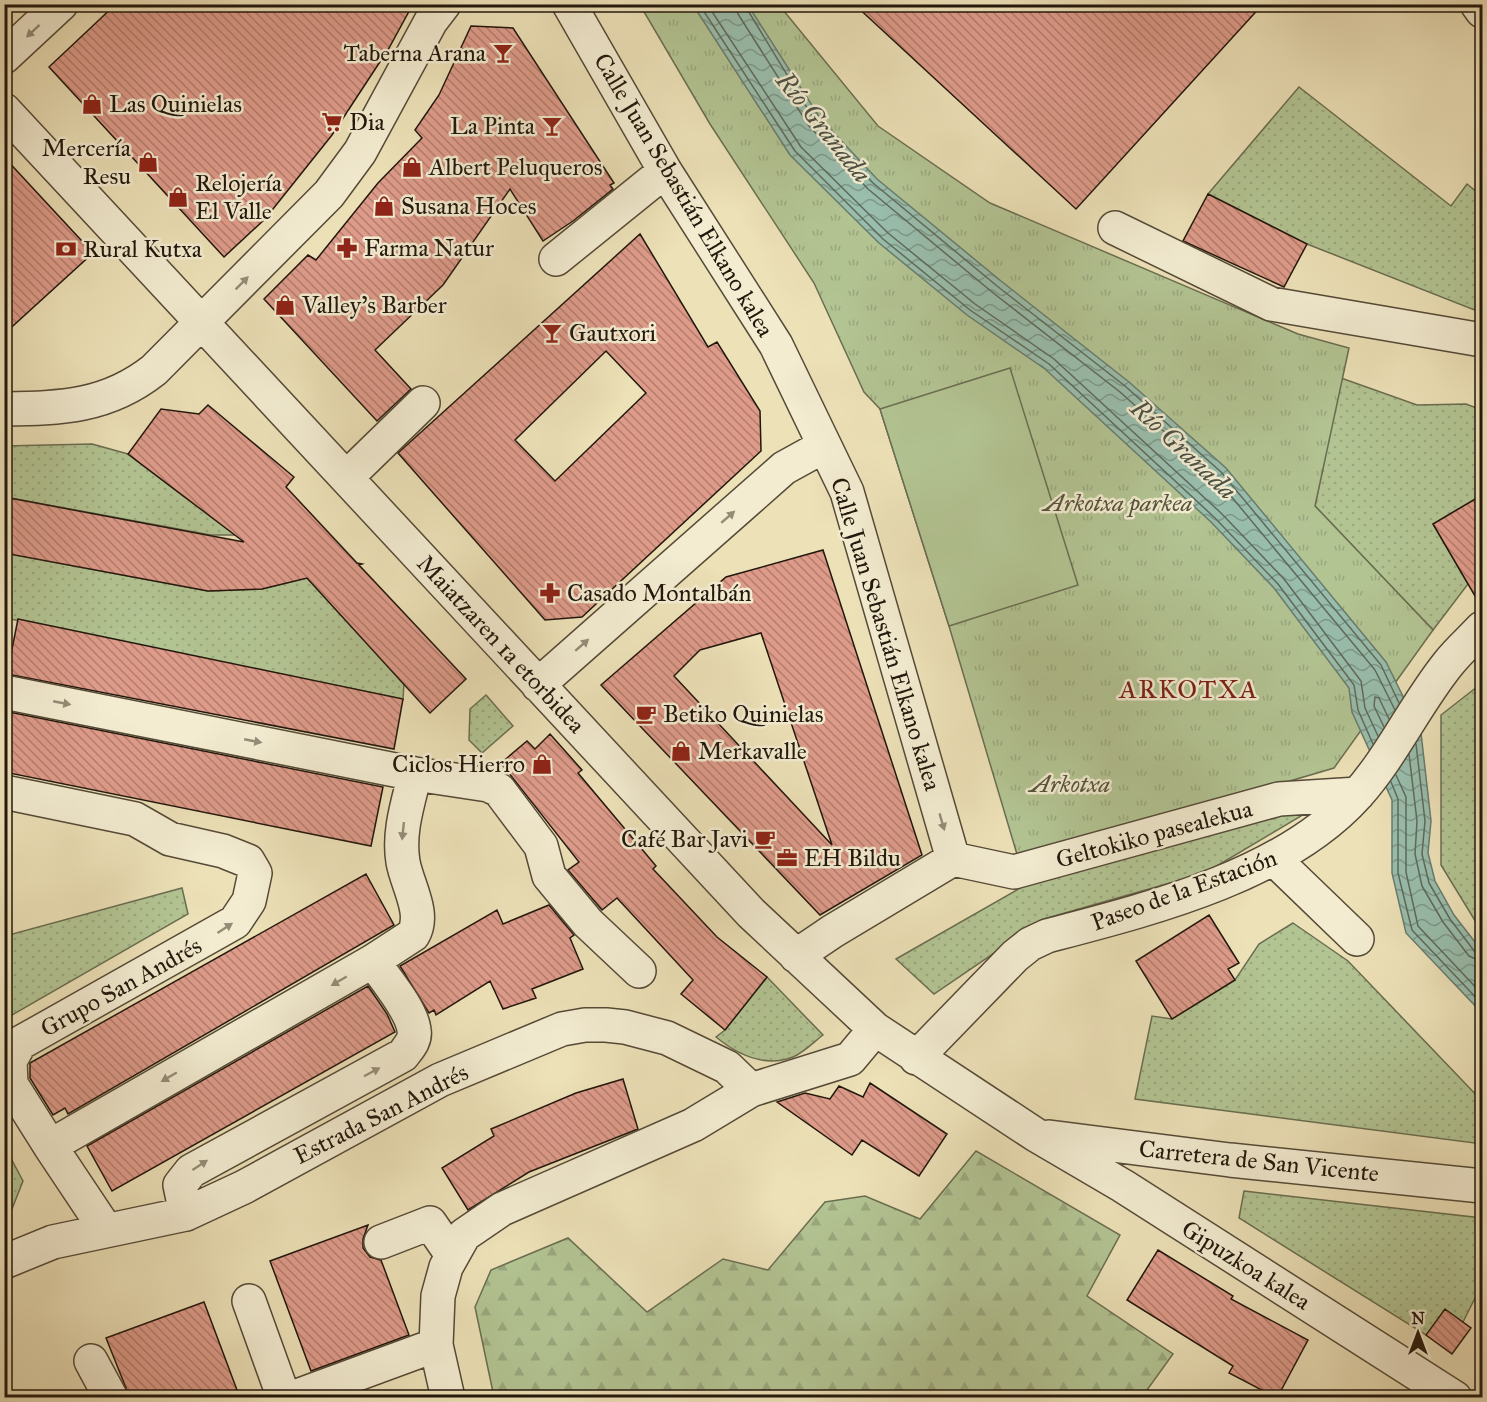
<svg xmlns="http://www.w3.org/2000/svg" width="1487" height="1402" viewBox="0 0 1487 1402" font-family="'IM FELL Great Primer',serif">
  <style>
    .grass { fill: url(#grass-dots); stroke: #6a6e50; stroke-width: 1.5 }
    .forest { fill: url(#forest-firs); stroke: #6a6e50; stroke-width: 1.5 }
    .park { fill: url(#park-tufts); stroke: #6a6e50; stroke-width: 1.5 }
    .pitch { fill: #b3c493; stroke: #6a6e50; stroke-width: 1.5 }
    .water { fill: url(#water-waves); stroke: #697b6d; stroke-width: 1.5 }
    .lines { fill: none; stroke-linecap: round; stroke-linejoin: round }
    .shore { stroke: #5e6a5c; stroke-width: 1.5 }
    .building { fill: url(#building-back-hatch); stroke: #22170c; stroke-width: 1.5; fill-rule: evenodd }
    .minor-casing { stroke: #554a37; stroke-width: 36 }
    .minor { stroke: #f3ecd1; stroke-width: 33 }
    .oneway { fill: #958c78 }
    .labels { text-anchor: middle; stroke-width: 5; stroke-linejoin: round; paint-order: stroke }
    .poi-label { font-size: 24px; fill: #22170c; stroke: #f3ecd1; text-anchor: start }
    .street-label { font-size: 24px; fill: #22170c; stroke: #f3ecd1 }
    .park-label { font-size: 24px; font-style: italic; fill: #55543b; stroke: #f3ecd1 }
    .water-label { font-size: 26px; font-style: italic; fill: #4c5144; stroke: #f3ecd1 }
    .neighbourhood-label { font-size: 26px; letter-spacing: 1.5px; fill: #7a1f14; stroke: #f3ecd1 }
  </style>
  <defs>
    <pattern id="grass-dots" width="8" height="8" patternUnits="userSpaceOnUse" patternTransform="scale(1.5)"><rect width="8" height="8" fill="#b3c493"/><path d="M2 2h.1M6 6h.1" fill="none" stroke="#9aa87e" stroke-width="1.8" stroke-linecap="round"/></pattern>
    <pattern id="forest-firs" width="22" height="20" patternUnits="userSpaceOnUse" patternTransform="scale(1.5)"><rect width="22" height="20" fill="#b3c493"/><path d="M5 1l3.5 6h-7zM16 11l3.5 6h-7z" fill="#9aa87e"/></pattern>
    <pattern id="park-tufts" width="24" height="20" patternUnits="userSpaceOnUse" patternTransform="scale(1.5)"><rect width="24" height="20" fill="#b3c493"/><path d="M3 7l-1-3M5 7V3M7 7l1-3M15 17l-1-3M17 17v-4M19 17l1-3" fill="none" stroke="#9aa87e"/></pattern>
    <pattern id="water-waves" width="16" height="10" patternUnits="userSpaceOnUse" patternTransform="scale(1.5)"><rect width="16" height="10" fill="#99bead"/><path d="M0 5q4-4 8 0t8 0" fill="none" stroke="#7c998b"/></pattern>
    <pattern id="building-back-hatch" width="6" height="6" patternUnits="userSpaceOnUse" patternTransform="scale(1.5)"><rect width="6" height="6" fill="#de9b8a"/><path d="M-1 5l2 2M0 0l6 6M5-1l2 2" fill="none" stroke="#b47d6f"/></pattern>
  </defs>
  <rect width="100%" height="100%" fill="#ede1b8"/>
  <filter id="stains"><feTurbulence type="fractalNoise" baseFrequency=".00333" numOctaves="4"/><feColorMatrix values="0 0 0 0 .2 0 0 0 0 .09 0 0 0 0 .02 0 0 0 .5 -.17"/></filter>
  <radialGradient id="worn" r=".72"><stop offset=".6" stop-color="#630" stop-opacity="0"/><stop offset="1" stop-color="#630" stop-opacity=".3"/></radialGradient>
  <path class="grass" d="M1299,87L1451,206L1467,184L1482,196V313L1307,244L1208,194Z
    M1341,378L1417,405L1466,404L1482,410V495L1433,524L1468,584L1433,630L1315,506Z
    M92,444L128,454L186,498L267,535H211L5,497L4,446Z
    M4,553L208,591L262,589L307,578L404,684L403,699L5,618Z
    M1482,683V932L1441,865V715Z
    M486,695L513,726L482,753L469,740L470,709Z
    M1296,805L1301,816L1205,873L1044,919L934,994L896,959L1036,879Z
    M182,888L188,914L5,1019V936Z
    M1293,923L1348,961L1482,1101V1144L1135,1099L1152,1016L1172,1019L1235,980L1259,944Z
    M767,977L823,1035C814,1042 803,1053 793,1057C764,1068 738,1055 716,1037L725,1030Z
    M4,1145L23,1181L8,1219H5Z
    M1244,1191L1482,1218V1284L1463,1322L1426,1335L1239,1218Z"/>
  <path class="forest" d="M976,1151L1120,1235L1087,1296L1173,1354L1142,1397H494L475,1307L491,1270L568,1238L647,1312L723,1259L768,1270L825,1202L865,1196L920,1219Z"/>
  <path class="park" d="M640,5H779L878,126L990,203L1298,334L1349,348L1315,506L1433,630L1334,768L1019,861L949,626L880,409L864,392L814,283L710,124Z"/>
  <path class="pitch" d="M1010,368L1078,585L949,626L880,409Z"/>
  <path class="water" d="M693,5H748L820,118L877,179L1001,281L1129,382L1226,468L1386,662L1421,733L1431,821L1428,853L1435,881L1454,915L1482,951V1013L1406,933L1392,873V800L1352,712L1349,688L1274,588L1211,522L1045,369L967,315L879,243L790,155Z"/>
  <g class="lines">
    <path class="shore" d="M699,4L795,151L883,239L970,310L1049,364L1215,518L1278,584L1354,685L1358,710L1373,744
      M707,4L801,147L888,233L975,304L1054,359L1221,513L1284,579L1361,681L1365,708L1378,736
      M736,4L738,14L809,126L868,189L992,292L1120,392L1216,478L1375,670L1395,710
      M744,4L815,121L873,183L997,286L1125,386L1221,472L1381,665L1399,703
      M1384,727L1374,706L1375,697L1379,698L1389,719
      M1416,744L1425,821L1422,854L1429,883L1450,919L1475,952L1482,954
      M1409,754L1417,821L1415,854L1422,886L1443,922L1469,956L1482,962
      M1396,775L1406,797V872L1418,926L1482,994
      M1391,782L1398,799V873L1412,930L1482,1004"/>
  </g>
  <path class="building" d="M116,4H413L389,48L332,135L265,219L224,257L49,67Z
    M854,4H1263L1076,209Z
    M471,26L513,28L614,183L610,185L613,189L573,221L543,241L510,189L443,285L375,350L411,389L377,421L264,299L308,255L316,260L378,183L422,138L415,130L439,95Z
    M4,157L93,253L4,334Z
    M1208,194L1307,244L1284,287L1183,241Z
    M640,234L708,347L717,342L760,411L761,451L582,617L545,620L398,453ZM606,351L646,393L555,481L515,440Z
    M208,405L294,477L286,487L357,563L362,564L359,565L466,679L430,713L307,578L262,589L208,591L4,553V497L244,542L128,454L161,409L199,414Z
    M1482,495V608L1433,524Z
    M823,550L922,855L820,915L601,685L726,577ZM761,633L832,845L674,676L700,650Z
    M18,619L403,699L394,749L7,674Z
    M4,711L383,787L371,846L4,772Z
    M550,734L582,770L578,773L656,866L653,869L717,937L767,977L725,1030L681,994L693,980L617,898L602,910L568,870L579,862L501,763L527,741L535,749Z
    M366,874L394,925L68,1114L65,1108L53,1115L30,1078V1063Z
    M549,905L574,935L570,938L583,969L532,989L536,998L503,1009L490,981L436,1015L434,1010L429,1013L400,966L497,910L503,924Z
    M1209,915L1239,963L1228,969L1235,980L1172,1019L1136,961Z
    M368,986L387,1014L395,1032L112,1191L87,1146Z
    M623,1079L638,1129L529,1172L468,1210L442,1168L494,1136L491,1129L576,1093Z
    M870,1083L947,1134L919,1176L862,1140L852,1155L777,1102L805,1093L830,1099L839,1086L863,1097Z
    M368,1225L363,1239V1248L370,1257L381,1260L409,1335L311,1371L270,1261Z
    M1158,1250L1233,1296L1231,1299L1308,1340L1277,1398L1229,1373L1233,1366L1127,1300Z
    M204,1302L240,1398H130L106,1338Z
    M1445,1309L1471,1328L1452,1354L1426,1335Z"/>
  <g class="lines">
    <g class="minor-casing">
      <path id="minor" d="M569,4L665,171L776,345L847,492L953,859L833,931L796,956
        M1477,4L1482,11
        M4,57L61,4
        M4,110L751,913L875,1029L1036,1135L1123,1186L1455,1398
        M1115,228L1271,304L1482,340
        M556,259L665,171
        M4,409C62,408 107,407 154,370L329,194L360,152L431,21L444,4
        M347,477L423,403
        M538,685L784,468L824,446
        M4,692L415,774L488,785L499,790L541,846L549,876L588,923L639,971
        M4,792L135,819L170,839L223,851L248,861L255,873L249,901L235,922L20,1043L10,1061L11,1084L50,1146L373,961L413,935C426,914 407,885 403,862C398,832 408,803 415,774
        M953,859L1014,872L1279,799L1358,794
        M1275,860L1357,939
        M916,1058L1015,956L1030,944L1047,936C1150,909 1284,876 1357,795C1392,756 1415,705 1448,664C1458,651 1471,640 1482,628
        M1049,1137L1230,1160L1482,1186
        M50,1146L106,1230
        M186,1214L180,1185L191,1171L403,1055C409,1047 416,1040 414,1030C412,1010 385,979 373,961
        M381,1242L430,1223L452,1255
        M4,1262L53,1242L186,1214L244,1187L440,1080L562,1029L585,1025H606L625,1027L667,1038L727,1067L751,1090
        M249,1301L284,1398
        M91,1361L111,1398
        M292,1398L436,1345
        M448,1398L436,1345L438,1296L446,1267L464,1235L502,1209L693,1125L751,1090L850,1059L875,1029"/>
    </g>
    <use href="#minor" class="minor"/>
  </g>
  <defs><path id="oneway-solid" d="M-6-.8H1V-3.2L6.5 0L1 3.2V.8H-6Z" transform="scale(1.5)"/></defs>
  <g class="oneway">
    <use href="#oneway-solid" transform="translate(33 31) rotate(137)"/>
    <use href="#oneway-solid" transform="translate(242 283) rotate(-45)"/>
    <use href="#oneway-solid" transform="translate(728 517) rotate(-41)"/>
    <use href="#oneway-solid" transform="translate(582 645) rotate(-41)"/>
    <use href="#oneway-solid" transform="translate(62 703) rotate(11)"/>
    <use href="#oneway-solid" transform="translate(253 741) rotate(11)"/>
    <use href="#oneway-solid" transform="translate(942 822) rotate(74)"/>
    <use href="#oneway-solid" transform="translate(403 831) rotate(96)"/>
    <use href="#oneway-solid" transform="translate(225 928) rotate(-33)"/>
    <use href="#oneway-solid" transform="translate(339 981) rotate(150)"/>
    <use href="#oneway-solid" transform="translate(372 1072) rotate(-28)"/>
    <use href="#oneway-solid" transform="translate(169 1077) rotate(150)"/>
    <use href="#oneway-solid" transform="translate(200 1165) rotate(-33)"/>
  </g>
  <defs>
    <g id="bar-bare" transform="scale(1.62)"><path d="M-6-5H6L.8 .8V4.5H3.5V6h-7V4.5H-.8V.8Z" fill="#8f2418" stroke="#f3ecd1" stroke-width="2.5" paint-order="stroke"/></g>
    <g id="shop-bare" transform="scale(1.62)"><path d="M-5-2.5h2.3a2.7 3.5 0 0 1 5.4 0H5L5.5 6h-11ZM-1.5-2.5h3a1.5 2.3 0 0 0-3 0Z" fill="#8f2418" stroke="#f3ecd1" stroke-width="2.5" paint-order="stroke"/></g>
    <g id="supermarket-bare" transform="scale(1.62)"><path d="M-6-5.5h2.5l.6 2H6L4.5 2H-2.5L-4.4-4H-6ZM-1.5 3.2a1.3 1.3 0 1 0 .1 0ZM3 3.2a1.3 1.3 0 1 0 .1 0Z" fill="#8f2418" stroke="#f3ecd1" stroke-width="2.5" paint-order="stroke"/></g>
    <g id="pharmacy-bare" transform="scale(1.62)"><path d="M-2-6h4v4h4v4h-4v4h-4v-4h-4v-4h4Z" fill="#8f2418" stroke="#f3ecd1" stroke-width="2.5" paint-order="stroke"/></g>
    <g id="bank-bare" transform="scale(1.62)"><path d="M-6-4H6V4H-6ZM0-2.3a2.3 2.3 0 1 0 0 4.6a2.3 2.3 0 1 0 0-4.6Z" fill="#8f2418" stroke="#f3ecd1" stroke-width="2.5" paint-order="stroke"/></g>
    <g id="cafe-bare" transform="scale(1.62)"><path d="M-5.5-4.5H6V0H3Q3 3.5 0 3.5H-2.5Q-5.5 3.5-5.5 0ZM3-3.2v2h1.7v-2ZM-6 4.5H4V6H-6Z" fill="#8f2418" stroke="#f3ecd1" stroke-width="2.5" paint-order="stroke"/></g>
    <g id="office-bare" transform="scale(1.62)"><path d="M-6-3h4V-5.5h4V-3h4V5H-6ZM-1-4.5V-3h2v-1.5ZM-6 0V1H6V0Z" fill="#8f2418" stroke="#f3ecd1" stroke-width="2.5" paint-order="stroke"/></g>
  </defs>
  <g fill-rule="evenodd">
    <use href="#bar-bare" x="503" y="53"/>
    <use href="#shop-bare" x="92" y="104"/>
    <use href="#supermarket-bare" x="332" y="122"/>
    <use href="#bar-bare" x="552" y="126"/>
    <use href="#shop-bare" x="148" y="162"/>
    <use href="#shop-bare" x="412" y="167"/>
    <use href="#shop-bare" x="178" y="197"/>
    <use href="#shop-bare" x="384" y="206"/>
    <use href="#pharmacy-bare" x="347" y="248"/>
    <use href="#bank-bare" x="66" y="249"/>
    <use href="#shop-bare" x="285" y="305"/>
    <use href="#bar-bare" x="552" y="333"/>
    <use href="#pharmacy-bare" x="550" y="593"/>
    <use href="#cafe-bare" x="646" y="714"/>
    <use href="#shop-bare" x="681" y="751"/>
    <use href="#shop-bare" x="542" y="764"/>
    <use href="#cafe-bare" x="765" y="839"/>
    <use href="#office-bare" x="787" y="858"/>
  </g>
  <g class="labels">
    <g class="poi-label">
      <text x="486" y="61" text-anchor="end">Taberna Arana</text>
      <text x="109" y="112">Las Quinielas</text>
      <text x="349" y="130">Dia</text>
      <text x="535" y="134" text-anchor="end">La Pinta</text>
      <text x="131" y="156" text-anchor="end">Mercería<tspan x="131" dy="28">Resu</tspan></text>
      <text x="429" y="175">Albert Peluqueros</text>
      <text x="195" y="191">Relojería<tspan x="195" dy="28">El Valle</tspan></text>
      <text x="401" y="214">Susana Hoces</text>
      <text x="364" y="256">Farma Natur</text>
      <text x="83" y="257">Rural Kutxa</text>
      <text x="302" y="313">Valley's Barber</text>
      <text x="569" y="341">Gautxori</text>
      <text x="567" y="601">Casado Montalbán</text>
      <text x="663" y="722">Betiko Quinielas</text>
      <text x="698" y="759">Merkavalle</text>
      <text x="525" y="772" text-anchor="end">Ciclos Hierro</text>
      <text x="748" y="847" text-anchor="end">Café Bar Javi</text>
      <text x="804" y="866">EH Bildu</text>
    </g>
    <g class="street-label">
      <text transform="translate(684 195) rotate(59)" y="8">Calle Juan Sebastián Elkano kalea</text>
      <text transform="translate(886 634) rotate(73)" y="8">Calle Juan Sebastián Elkano kalea</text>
      <text transform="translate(501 644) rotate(47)" y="8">Maiatzaren 1a etorbidea</text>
      <text transform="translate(1154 834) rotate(-15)" y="8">Geltokiko pasealekua</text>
      <text transform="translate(1184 890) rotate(-20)" y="8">Paseo de la Estación</text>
      <text transform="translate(121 987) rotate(-29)" y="8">Grupo San Andrés</text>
      <text transform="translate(381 1114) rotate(-27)" y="8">Estrada San Andrés</text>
      <text transform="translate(1259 1161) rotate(6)" y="8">Carretera de San Vicente</text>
      <text transform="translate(1246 1265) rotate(32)" y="8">Gipuzkoa kalea</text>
    </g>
    <g class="park-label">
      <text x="1118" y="511">Arkotxa parkea</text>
      <text x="1070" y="792">Arkotxa</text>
    </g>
    <g class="water-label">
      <text transform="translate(824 127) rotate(51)" y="9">Río Granada</text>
      <text transform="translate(1184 449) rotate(43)" y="9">Río Granada</text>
    </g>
    <g class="neighbourhood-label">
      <text x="1189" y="698">ARKOTXA</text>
    </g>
  </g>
  <rect width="1487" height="1402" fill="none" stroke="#ede1b8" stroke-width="24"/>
  <rect x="6" y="6" width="1475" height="1390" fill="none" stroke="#22170c" stroke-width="3"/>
  <rect x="12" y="12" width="1463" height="1378" fill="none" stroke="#22170c" stroke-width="1.5"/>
  <g transform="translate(1418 1333)" stroke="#f3ecd1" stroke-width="4.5" paint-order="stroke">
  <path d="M0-4.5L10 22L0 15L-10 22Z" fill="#22170c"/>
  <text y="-9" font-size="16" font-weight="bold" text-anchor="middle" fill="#22170c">N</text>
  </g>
  <rect width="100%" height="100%" filter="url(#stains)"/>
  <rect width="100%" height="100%" fill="url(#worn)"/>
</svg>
